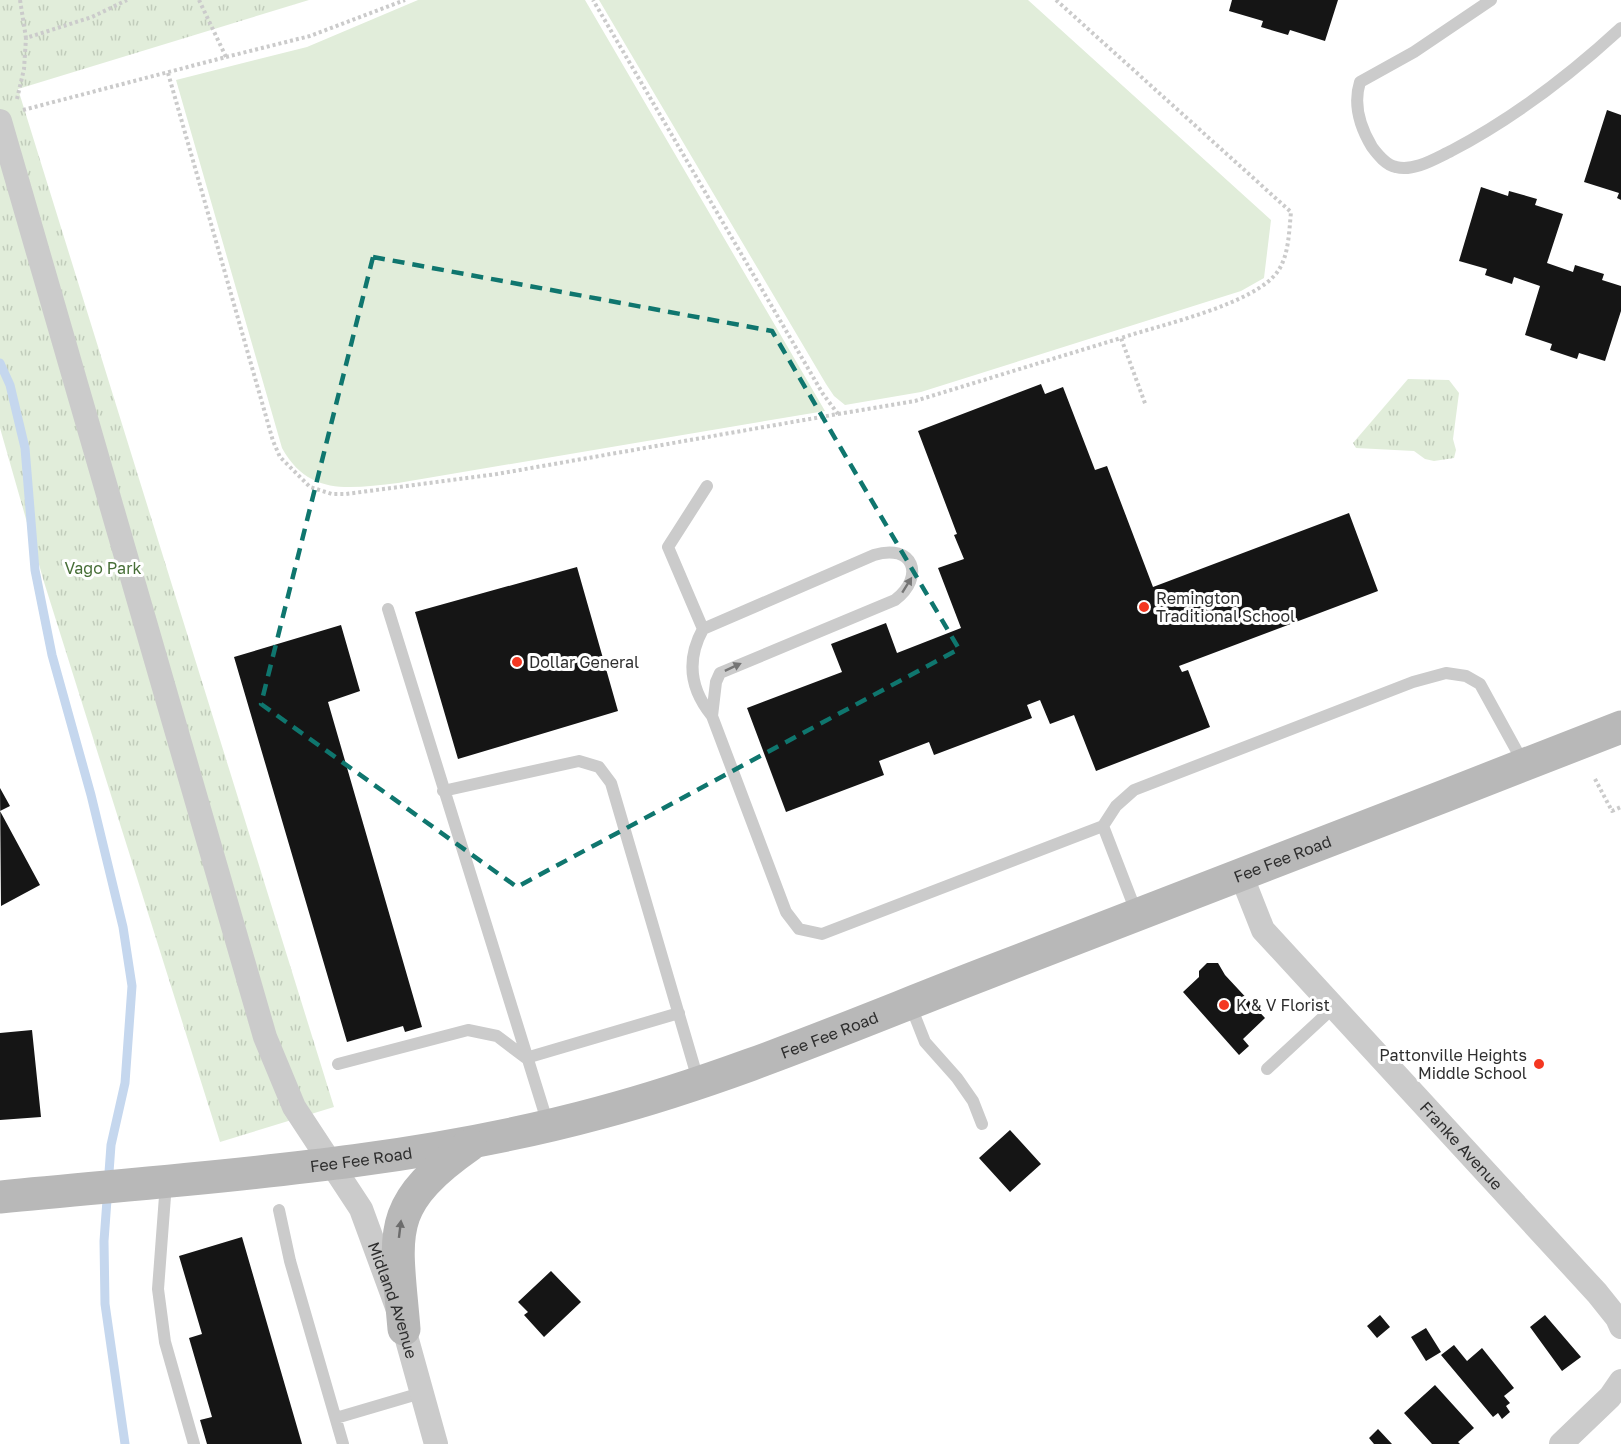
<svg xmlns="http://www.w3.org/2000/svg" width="1621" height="1444" viewBox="0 0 1621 1444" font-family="'Golos Text',sans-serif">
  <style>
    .grass { fill: #e1edda }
    .park { fill: url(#park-tufts) }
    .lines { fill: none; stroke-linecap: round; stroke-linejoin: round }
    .stream { stroke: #c5d7ee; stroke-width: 9 }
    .building { fill: #151515 }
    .path { stroke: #cbcbcb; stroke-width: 4; stroke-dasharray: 3 3; stroke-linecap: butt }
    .lane { stroke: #cbcbcb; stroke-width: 12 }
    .street { stroke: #cbcbcb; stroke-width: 24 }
    .secondary { stroke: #b8b8b8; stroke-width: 33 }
    .oneway { fill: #757575 }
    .oneway2 { fill: #6c6c6c }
    .marked { fill: none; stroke: #0f766e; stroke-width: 4.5; stroke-dasharray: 12 8; stroke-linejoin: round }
    .poi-dot { fill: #f43721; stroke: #fff; stroke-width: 2 }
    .labels { text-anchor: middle; stroke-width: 6; stroke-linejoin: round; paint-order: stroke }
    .park-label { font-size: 16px; fill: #476e37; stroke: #fff }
    .poi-label { font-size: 16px; fill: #2e2e2e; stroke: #fff; text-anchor: start }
    .street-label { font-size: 16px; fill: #2e2e2e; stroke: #fff }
  </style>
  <defs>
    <pattern id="park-tufts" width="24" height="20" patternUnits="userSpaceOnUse" patternTransform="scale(1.5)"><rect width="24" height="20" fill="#e1edda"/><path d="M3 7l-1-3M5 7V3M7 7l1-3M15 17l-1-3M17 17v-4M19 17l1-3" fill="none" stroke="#c1ccbb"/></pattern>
  </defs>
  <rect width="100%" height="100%" fill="#fff"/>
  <path class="grass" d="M418,0H585L825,411L398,483C350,488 309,497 282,448L176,80L307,47Z
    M599,0H1028L1271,220L1264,278L1241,291L921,392L845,405L834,396L826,384Z"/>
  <path class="park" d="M0,0H309L18,89L334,1107L220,1142L44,582L0,428Z
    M1408,379L1449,380L1459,393L1453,439L1456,450L1454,458L1434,461L1425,459L1414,451L1356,448L1353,443Z"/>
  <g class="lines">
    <path class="stream" d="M0,363L10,385L25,448L35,570L52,655L91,795L123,927L132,986L125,1083L111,1145L104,1241L105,1304L125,1444"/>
  </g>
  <path class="building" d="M1232,0H1338L1325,41L1290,30L1288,35L1261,27L1263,21L1229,11Z
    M1607,110L1621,115V200L1617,198L1619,193L1584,182Z
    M1481,187L1508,196L1509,191L1537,199L1535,205L1563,214L1547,263L1573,272L1575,265L1604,274L1602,280L1621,286V311L1605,361L1579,353L1577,359L1550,350L1552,344L1525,335L1540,286L1514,277L1512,284L1485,275L1487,269L1459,261Z
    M1041,384L1045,394L1063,387L1095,470L1107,466L1153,587L1349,513L1378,591L1179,666L1182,672L1188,670L1210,727L1096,771L1074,715L1050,724L1040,700L1027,705L1032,718L934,755L929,742L879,761L884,775L786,812L747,708L842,672L831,644L886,623L897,653L961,628L938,568L964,559L954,535L957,534L918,431Z
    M577,567L618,711L458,759L415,612Z
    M341,625L360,691L328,702L422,1027L405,1032L403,1026L347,1042L234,657Z
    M0,788L10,806L0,811L40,885L1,906Z
    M1207,963H1218L1225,975L1265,1018L1243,1039L1249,1046L1239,1055L1183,992L1199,977V971Z
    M32,1030L41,1117L0,1120V1033Z
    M1010,1130L1041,1164L1010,1192L979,1158Z
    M242,1237L302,1444H207L200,1420L212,1417L189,1338L202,1334L179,1256Z
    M551,1271L581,1302L544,1337L524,1315L528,1312L518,1302Z
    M1380,1315L1390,1327L1377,1338L1367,1326Z
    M1545,1315L1581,1357L1562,1371L1530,1327Z
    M1426,1328L1441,1352L1426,1361L1411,1337Z
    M1454,1345L1467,1361L1482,1348L1514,1388L1504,1396L1510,1403L1506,1406L1510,1412L1502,1419L1498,1413L1493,1417L1441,1355Z
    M1435,1385L1474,1428L1458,1442L1460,1444H1432L1404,1413Z
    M1378,1429L1392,1444H1374L1369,1438Z"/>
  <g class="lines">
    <path class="path" d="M20,0L26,38L92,17L127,0
      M1056,0L1291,212C1289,231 1289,255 1278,271C1256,304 1160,325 1121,338
      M226,57L310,36L405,0
      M168,73L273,441L280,457L310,487L332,494H346L497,474L838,414L823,394L593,0
      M17,99L24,69L26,38
      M23,110L226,57L199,0
      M838,414L915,401L1121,338L1146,406
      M1595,779L1612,811L1621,807"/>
    <path class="lane" d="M1491,0L1414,52L1360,82C1353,104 1360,127 1372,147C1378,155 1386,165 1396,167C1414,172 1436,158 1451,151C1514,118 1569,76 1621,28
      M388,609L548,1124
      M703,629L668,547L707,486
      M712,716L716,682L720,673L895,600C926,576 913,543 874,555L703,629C686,660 690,689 712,716L786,912L799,929L822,934L1103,826L1116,806L1134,790L1413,682L1446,673L1466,676L1480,684L1524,764
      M443,791L579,761L599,767L611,783L699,1083
      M1103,826L1137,914
      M910,1004L925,1042L957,1078L973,1101L982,1124
      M338,1064L468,1030L497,1036L526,1058L679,1013
      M1267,1069L1333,1008
      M166,1183L158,1289L165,1342L194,1444
      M279,1210L290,1261L343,1444
      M336,1418L421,1393"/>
    <g class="street">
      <path id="s1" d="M0,121L265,1037L294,1107L361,1209L401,1318L436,1444"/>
      <path id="s2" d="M1242,877L1263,930L1597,1293L1617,1318L1621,1327"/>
      <path d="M1561,1444L1610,1397L1621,1381"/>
    </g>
    <g class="secondary">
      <path id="s3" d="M0,1197C201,1177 404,1166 599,1113C731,1078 857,1023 984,974C1197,892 1409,810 1621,727"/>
      <path d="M404,1329C396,1233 383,1206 470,1145"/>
    </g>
  </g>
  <defs><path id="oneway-solid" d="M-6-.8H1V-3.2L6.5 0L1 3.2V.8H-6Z" transform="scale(1.5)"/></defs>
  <g class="oneway">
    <use href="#oneway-solid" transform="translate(907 585) rotate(-58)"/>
    <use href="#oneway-solid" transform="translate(733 667) rotate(-25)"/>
  </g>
  <use class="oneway2" href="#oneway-solid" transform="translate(400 1229) rotate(-83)"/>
  <path class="marked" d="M373,257L772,331L959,649L517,887L261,704Z"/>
  <g class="poi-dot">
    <circle cx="1144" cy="607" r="6"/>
    <circle cx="517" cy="662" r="6"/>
    <circle cx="1224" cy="1005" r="6"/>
    <circle cx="1539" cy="1064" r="6"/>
  </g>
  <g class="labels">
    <g class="park-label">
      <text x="103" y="574">Vago Park</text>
    </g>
    <g class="poi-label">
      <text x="1156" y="604">Remington<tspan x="1156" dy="18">Traditional School</tspan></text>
      <text x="529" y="668">Dollar General</text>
      <text x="1236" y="1011">K &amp; V Florist</text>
      <text x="1527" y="1061" text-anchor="end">Pattonville Heights<tspan x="1527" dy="18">Middle School</tspan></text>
    </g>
    <g class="street-label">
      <text dy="6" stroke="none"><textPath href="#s3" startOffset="1335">Fee Fee Road</textPath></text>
      <text dy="6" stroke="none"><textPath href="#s3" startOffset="849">Fee Fee Road</textPath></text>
      <text dy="6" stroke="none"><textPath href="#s2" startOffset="350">Franke Avenue</textPath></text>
      <text dy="6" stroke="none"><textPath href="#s3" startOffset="363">Fee Fee Road</textPath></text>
      <text dy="6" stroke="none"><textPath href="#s1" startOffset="1248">Midland Avenue</textPath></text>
    </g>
  </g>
</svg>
